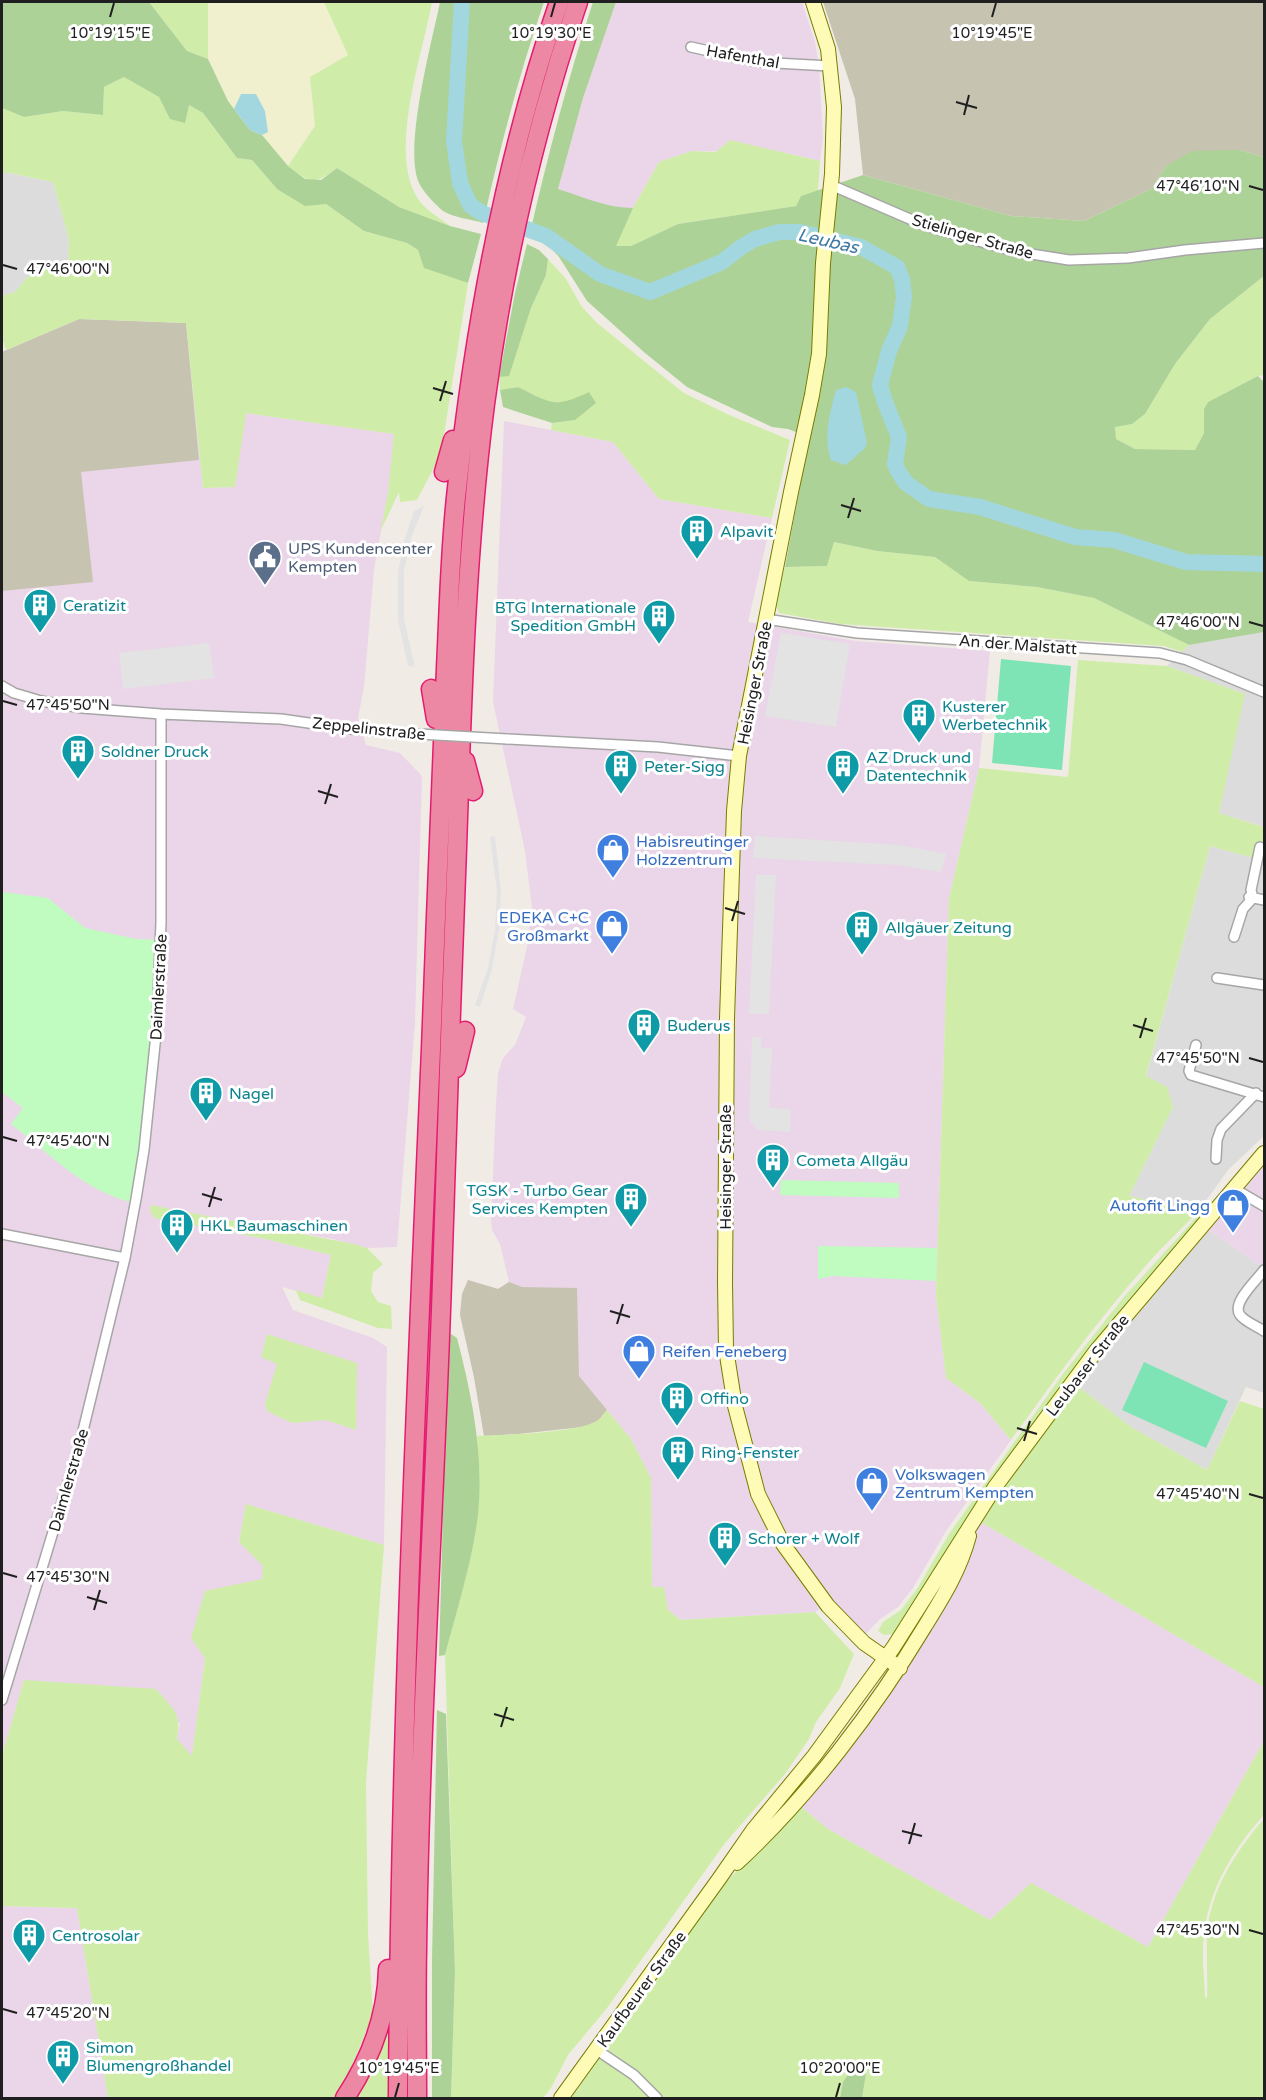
<svg xmlns="http://www.w3.org/2000/svg" width="1266" height="2100" viewBox="0 0 1266 2100" font-family="'Varela Round',sans-serif">
  <style>
    .residential { fill: #dddcdc }
    .industrial { fill: #ead6e8 }
    .construction { fill: #c6c4b0 }
    .farmland { fill: #f0f0cf }
    .grass { fill: #cfeda8 }
    .forest { fill: #add297 }
    .park { fill: #c0fcc0 }
    .pitch { fill: #7ee4b5 }
    .parking { fill: #e3e3e3 }
    .water { fill: #a3d7e0 }
    .lines { fill: none; stroke-linecap: round; stroke-linejoin: round }
    .river { stroke: #a3d7e0; stroke-width: 16 }
    .street-casing { stroke: #a6a6a6; stroke-width: 12 }
    .secondary-casing { stroke: #787c00; stroke-width: 16 }
    .highway-casing { stroke: #e51b70; stroke-width: 21 }
    .street { stroke: #fff; stroke-width: 9 }
    .secondary { stroke: #fdfbb6; stroke-width: 14 }
    .highway { stroke: #ec88a3; stroke-width: 18 }
    .street-bridge-casing { stroke: #a6a6a6; stroke-width: 12; stroke-linecap: butt }
    .street-bridge { stroke: #fff; stroke-width: 9 }
    .ticks { fill: none; stroke: #1f1f1f; stroke-width: 2 }
    .labels { text-anchor: middle; stroke-width: 6; stroke-linejoin: round; paint-order: stroke }
    .street-label { font-size: 16px; fill: #1f1f1f; stroke: #fff }
    .culture-label { font-size: 16px; fill: #0d838f; stroke: #fff; text-anchor: start }
    .service-label { font-size: 16px; fill: #4e5e75; stroke: #fff; text-anchor: start }
    .shop-label { font-size: 16px; fill: #366cbe; stroke: #fff; text-anchor: start }
    .water-label { font-size: 18px; font-style: italic; fill: #407aa5; stroke: #fff }
    .ticks-label { font-size: 15px; text-anchor: middle; fill: #1f1f1f; stroke: #fff; stroke-width: 6; stroke-linejoin: round; paint-order: stroke }
  </style>
  <rect width="100%" height="100%" fill="#f0ece5"/>
  <path class="residential" d="M4,172L53,182L69,239L68,270L36,267L15,292L2,296V175Z
    M1264,632V827L1219,813L1244,694L1167,666L1189,645Z
    M1258,845L1264,846V1136L1228,1170L1198,1212L1129,1196L1173,1107L1146,1077L1210,846L1254,858Z
    M1207,1229L1263,1268L1264,1266V1393L1246,1387L1207,1470L1131,1427L1076,1385L1099,1354Z"/>
  <path class="industrial" d="M616,2H802L815,42L819,66L823,138L820,161L782,152L692,151L659,162L633,208H621L595,202L558,189L583,98Z
    M79,319L186,323L203,488L235,487L245,413L395,434L388,493L374,570L364,687L358,718L366,745L400,753L422,776L415,1022L397,1247L367,1248L332,1239L267,1227L150,1211L155,1218L261,1238L331,1255L322,1298L282,1287L293,1310L373,1338L387,1347L384,1545L246,1504L239,1541L264,1566L262,1580L205,1658L192,1757L177,1739L180,1723L24,1680L2,1756V352Z
    M504,421L613,442L659,499L772,518L748,622L856,641L990,651L979,768L949,899L936,1296L946,1378L980,1403L1011,1440L946,1531L913,1588L898,1607L880,1619L864,1636L832,1602L815,1612L681,1620L668,1610L652,1587L651,1478L631,1439L607,1410L484,1436L474,1377L460,1315L462,1294L468,1280L498,1289L509,1282L500,1244L492,1230L491,1220L496,1105L498,1073L503,1058L515,1045L526,1017L513,1009L527,947L532,908L525,851L493,702Z
    M1264,1163V1266L1263,1268L1207,1229Z
    M979,1521L1264,1687V1741L1148,1947L1031,1883L990,1920L828,1829L800,1806L901,1672L970,1545Z
    M2,1906L77,1908L108,2098H2Z"/>
  <path class="construction" d="M823,2H1264V157L1239,150L1166,166L1151,189L1084,221L1011,216L863,175L855,99Z
    M79,319L186,323L199,460L81,472L93,582L2,591V352Z
    M468,1280L498,1289L509,1282L522,1287L577,1288L579,1376L607,1410L598,1421L583,1427L518,1434L484,1436L474,1377L460,1315L462,1294Z"/>
  <path class="farmland" d="M208,2H324L348,55L310,78L315,125L288,166L262,135L268,131L265,111L256,94H241L234,109L228,101L208,59Z"/>
  <path class="grass" d="M149,2H208V59L187,51Z
    M324,2H432C423,54 385,159 421,203C429,212 441,219 450,226L399,207L337,168C314,185 311,184 288,166L315,126L310,77L348,55Z
    M124,77L159,97L189,105L203,113L237,158L252,160L277,189L326,204L364,231L407,243L418,250L425,268L468,283L441,454L417,500L400,502L399,492L381,530L388,493L394,434L246,413L235,487L203,488L186,323L79,319L6,350L2,337V296L15,292L36,267L68,270L69,239L53,182L5,172L2,175V108L24,117L63,111L103,115L104,87Z
    M730,140L820,161L818,191L801,196L796,206L678,224L631,246H615L633,208L659,162L692,151L716,152Z
    M548,259L566,279L582,307L597,323L670,382L684,393L729,415L790,440L772,518L659,499L613,442L551,430L552,423L575,420L568,402H549L518,387L500,390L499,377L509,375L531,308L546,275Z
    M1264,276V375L1258,376L1208,402L1204,409V433L1195,450L1135,449L1116,439L1115,426L1132,424L1145,414L1175,364L1210,319Z
    M834,542L877,551L935,557L969,581L1037,587L1094,598L1189,645L1182,652L1164,646L840,624L779,613L775,603L785,567L827,566Z
    M1078,660L1167,666L1245,694L1219,813L1263,827L1264,822V846L1258,845L1254,858L1210,846L1146,1076L1167,1087L1173,1107L1129,1196L1198,1212C1185,1225 1172,1238 1159,1251C1105,1310 1058,1375 1011,1440L980,1403L946,1378L936,1296L949,899L979,768L1068,777Z
    M1210,1202L1214,1206L1146,1282L896,1634L884,1635L878,1631L883,1622L901,1610L917,1589L949,1534L1062,1375L1123,1298Z
    M151,1205L354,1244L367,1248L383,1264L373,1273L371,1291L378,1302L391,1306L392,1329L378,1328L300,1300L296,1290L322,1298L331,1255L261,1238L154,1218L150,1211Z
    M267,1334L357,1363L356,1430L326,1420L292,1423L267,1411L265,1404L277,1364L261,1357Z
    M1076,1385L1131,1427L1207,1470L1240,1401L1264,1409V1687L979,1521Z
    M607,1410L631,1439L651,1478L652,1587H664L668,1610L681,1620L815,1612L854,1654L840,1688L816,1722L809,1739L785,1774L725,1843L607,2008L568,2055L551,2088L543,2098H451L455,1971L445,1655L467,1572L477,1516L479,1478L477,1436C500,1435 582,1433 598,1420C602,1418 605,1413 607,1410Z
    M246,1504L384,1545L366,1783L368,1934L373,2014L345,2083L334,2098H108L77,1908L2,1906V1756L24,1680L156,1689C173,1709 182,1712 177,1739L192,1756L205,1658L191,1638L205,1591L262,1579L263,1566L239,1542Z
    M1264,1741V1815C1235,1847 1212,1884 1205,1927C1201,1950 1204,1974 1205,1997L1207,1998C1208,1976 1206,1954 1207,1933C1211,1889 1236,1851 1264,1819V2098H862L867,2068L843,2082L840,2098H660L604,2052L725,1883L800,1806L828,1829L990,1920L1031,1883L1148,1947Z
    M389,2010L390,2098H352Z
    M601,2056L632,2077L655,2098H571Z"/>
  <path class="forest" d="M2,2H149L187,51L208,59L228,101L250,130L262,135L288,166L305,179L321,180L337,168L399,207L450,226L481,234L468,283L424,268L418,250L407,243L364,231L326,204L305,206L277,189L252,160L237,158L203,113L189,105L185,123L170,119L159,97L124,77L104,87L103,115L63,111L24,117L2,108Z
    M440,2H544C519,74 500,148 483,223C471,219 454,218 443,211C436,205 423,192 419,183C403,148 432,42 440,2Z
    M593,2H616L583,98L558,189C583,197 607,208 633,208L616,246H631L678,224L796,206L801,196L863,175L1011,216L1084,221L1151,189L1166,166L1192,151L1239,150L1264,157V276L1210,319L1175,364L1145,414L1132,424L1115,427L1116,439L1135,449L1195,450L1204,433V409L1208,402L1258,376L1264,382V632L1189,645L1094,598L1037,587L969,581L935,557L877,551L834,542L827,566L785,567L809,437L788,429L772,427L687,387L645,353L587,301L559,257L542,238L530,233C548,155 568,78 593,2Z
    M527,244L539,250L548,259L546,275L531,308L509,376L499,377L515,293Z
    M518,387C551,403 554,409 589,392L596,403L575,420L552,423L503,407L500,390Z
    M448,1332L457,1338C472,1396 484,1455 478,1515C472,1563 457,1609 445,1655L439,1656Z
    M437,1710L446,1714L455,1971L451,2098H432V1960Z
    M856,2063L867,2068L862,2098H840L843,2082Z"/>
  <path class="park" d="M2,892L48,898L85,928L136,939L160,940L157,1025L135,1203C86,1193 50,1154 11,1124L23,1108L2,1092Z
    M781,1180L899,1183V1198L780,1195Z
    M818,1246L937,1248L936,1281L833,1276L818,1279Z"/>
  <path class="pitch" d="M1001,659L1071,666L1062,770L992,763Z
    M1144,1362L1228,1401L1206,1448L1122,1410Z"/>
  <path class="parking" d="M424,506L411,538L404,571V620L415,667L408,666L398,620V572L404,541L414,511Z
    M781,633L850,644L836,727L765,716Z
    M209,643L214,678L123,689L119,653Z
    M495,836L501,892L499,930L492,969L480,1007L475,1005L488,968L495,930L497,892L490,837Z
    M755,836L900,845L946,854L941,872L897,865L753,858Z
    M756,875H776L769,1014H749Z
    M752,1037H761V1048H772L769,1108L791,1109L790,1132L758,1130L749,1120Z"/>
  <path class="water" d="M241,94H256L265,111L268,132L262,135L250,130L234,109Z
    M846,387L856,392L867,443L865,448L846,465L831,460C823,438 830,412 836,390Z"/>
  <g class="lines">
    <path class="river" d="M462,2L454,141L460,183L470,205L482,213L546,236L600,274L650,292L722,262L740,248L755,239L779,232H800L861,247L897,267L902,279L904,297L900,326L889,351L880,385L885,402L899,437L895,464L898,471L906,483L929,499L980,507L1075,537L1114,540L1186,562L1264,564"/>
    <g class="street-casing">
      <path id="street" d="M691,47L758,62L830,66
        M831,185L926,226L1013,251L1069,260L1128,258L1185,250L1264,243
        M766,619L857,633L1160,653L1187,660L1264,692
        M2,686L14,693L41,701L82,708L161,714L281,719L350,729L402,733
        M507,739L658,747L739,756
        M1249,897L1264,900
        M1234,937L1243,909L1253,898L1251,890L1260,847
        M1217,978L1264,985
        M1196,1045L1189,1071L1191,1075L1264,1097
        M1216,1159L1217,1140L1221,1129L1256,1093
        M1233,1188L1264,1206
        M2,1234L125,1258
        M1264,1270C1257,1280 1231,1303 1240,1315C1245,1322 1257,1326 1264,1331
        M2,1700L80,1443L125,1258L136,1199L144,1150L157,1025L161,922V714
        M597,2050L634,2075L657,2098"/>
    </g>
    <g class="secondary-casing">
      <path id="secondary" d="M813,2L828,49L834,107L832,174L823,263L819,354L812,395L791,492L739,756L734,811L727,1018L725,1283L726,1349L735,1406L758,1494L783,1544L828,1606L864,1643L900,1668
        M737,1863C809,1796 875,1709 925,1626C943,1597 960,1570 969,1536
        M561,2098L719,1879L753,1830L814,1756L893,1648L995,1487L1096,1351L1264,1153"/>
    </g>
    <g class="highway-casing">
      <path id="highway" d="M444,472L453,440
        M431,689L436,719
        M465,761L473,791
        M456,1068L465,1031
        M345,2098C370,2060 387,2015 388,1969
        M398,2098C400,1749 416,1399 431,1049C436,922 440,795 446,668C449,608 450,548 457,488C475,323 505,158 559,2
        M417,2098C417,2049 416,1999 417,1950C420,1717 436,1484 443,1251C447,1117 452,982 457,848C462,700 466,551 485,404C503,268 534,132 578,2"/>
    </g>
    <use href="#street" class="street"/>
    <use href="#secondary" class="secondary"/>
    <use href="#highway" class="highway"/>
    <g class="street-bridge-casing">
      <path id="street-bridge" d="M402,733L507,739"/>
    </g>
    <use href="#street-bridge" class="street-bridge"/>
  </g>
  <path class="ticks" d="M110,17L114,3M551,17L555,3M992,17L996,3M956,102L977,108M964,115L969,95M1249,186L1263,190M3,265L17,269M433,388L453,394M440,401L446,381M841,505L861,511M848,518L854,498M1249,622L1263,626M3,701L17,705M318,791L338,797M325,804L331,784M725,908L745,914M732,921L738,901M1133,1025L1153,1031M1140,1038L1146,1018M1249,1058L1263,1062M3,1137L17,1141M202,1194L222,1200M209,1207L215,1187M610,1311L630,1317M617,1324L623,1304M1017,1428L1037,1434M1024,1441L1030,1421M1249,1494L1263,1498M3,1573L17,1577M87,1597L107,1603M94,1610L100,1590M494,1714L514,1720M501,1727L507,1707M902,1831L922,1836M909,1844L915,1823M1249,1930L1263,1934M3,2009L17,2013M395,2097L399,2083M836,2097L840,2083"/>
  <defs>
    <g id="building-pin" transform="scale(1.725)"><path d="M0 17L-7.5 6A9.5 9.5 0 1 1 7.5 6Z" fill="#0f9aa8" stroke="#fff"/><path d="M-4-6H4V6H1V3H-1V6H-4ZM-2.5-4.3h1.7v1.8h-1.7ZM.8-4.3h1.7v1.8H.8ZM-2.5-1h1.7V.8h-1.7ZM.8-1h1.7V.8H.8Z" fill="#fff"/></g>
    <g id="civic-pin" transform="scale(1.725)"><path d="M0 17L-7.5 6A9.5 9.5 0 1 1 7.5 6Z" fill="#5c6f8a" stroke="#fff"/><path d="M-.6-6.5H3V-4.5H.6V-3L4-1V1h2V6H-6V1h2V-1L-.6-3ZM-1.2 2.5V6h2.4V2.5Z" fill="#fff"/></g>
    <g id="shop-pin" transform="scale(1.725)"><path d="M0 17L-7.5 6A9.5 9.5 0 1 1 7.5 6Z" fill="#3f7fe0" stroke="#fff"/><path d="M-5-2.5h2.3a2.7 3.5 0 0 1 5.4 0H5L5.5 6h-11ZM-1.5-2.5h3a1.5 2.3 0 0 0-3 0Z" fill="#fff"/></g>
  </defs>
  <g fill-rule="evenodd">
    <use href="#building-pin" x="697" y="531"/>
    <use href="#civic-pin" x="265" y="557"/>
    <use href="#building-pin" x="40" y="605"/>
    <use href="#building-pin" x="659" y="616"/>
    <use href="#building-pin" x="919" y="715"/>
    <use href="#building-pin" x="78" y="751"/>
    <use href="#building-pin" x="621" y="766"/>
    <use href="#building-pin" x="843" y="766"/>
    <use href="#shop-pin" x="613" y="850"/>
    <use href="#shop-pin" x="612" y="926"/>
    <use href="#building-pin" x="862" y="927"/>
    <use href="#building-pin" x="644" y="1025"/>
    <use href="#building-pin" x="206" y="1093"/>
    <use href="#building-pin" x="773" y="1160"/>
    <use href="#building-pin" x="631" y="1199"/>
    <use href="#shop-pin" x="1233" y="1205"/>
    <use href="#building-pin" x="177" y="1225"/>
    <use href="#shop-pin" x="639" y="1351"/>
    <use href="#building-pin" x="677" y="1398"/>
    <use href="#building-pin" x="678" y="1452"/>
    <use href="#shop-pin" x="872" y="1483"/>
    <use href="#building-pin" x="725" y="1538"/>
    <use href="#building-pin" x="29" y="1935"/>
    <use href="#building-pin" x="63" y="2056"/>
  </g>
  <g class="labels">
    <g class="street-label">
      <text transform="translate(743 56) rotate(10)" y="6">Hafenthal</text>
      <text transform="translate(973 236) rotate(16)" y="6">Stielinger Straße</text>
      <text transform="translate(1018 644) rotate(4)" y="6">An der Malstatt</text>
      <text transform="translate(754 683) rotate(-79)" y="6">Heisinger Straße</text>
      <text transform="translate(369 728) rotate(6)" y="6">Zeppelinstraße</text>
      <text transform="translate(158 987) rotate(-87)" y="6">Daimlerstraße</text>
      <text transform="translate(725 1167) rotate(-90)" y="6">Heisinger Straße</text>
      <text transform="translate(1087 1365) rotate(-52)" y="6">Leubaser Straße</text>
      <text transform="translate(68 1480) rotate(-74)" y="6">Daimlerstraße</text>
      <text transform="translate(641 1989) rotate(-54)" y="6">Kaufbeurer Straße</text>
    </g>
    <g class="culture-label">
      <text x="720" y="537">Alpavit</text>
      <text x="63" y="611">Ceratizit</text>
      <text x="636" y="613" text-anchor="end">BTG Internationale<tspan x="636" dy="18">Spedition GmbH</tspan></text>
      <text x="942" y="712">Kusterer<tspan x="942" dy="18">Werbetechnik</tspan></text>
      <text x="101" y="757">Soldner Druck</text>
      <text x="866" y="763">AZ Druck und<tspan x="866" dy="18">Datentechnik</tspan></text>
      <text x="644" y="772">Peter-Sigg</text>
      <text x="885" y="933">Allgäuer Zeitung</text>
      <text x="667" y="1031">Buderus</text>
      <text x="229" y="1099">Nagel</text>
      <text x="796" y="1166">Cometa Allgäu</text>
      <text x="608" y="1196" text-anchor="end">TGSK - Turbo Gear<tspan x="608" dy="18">Services Kempten</tspan></text>
      <text x="200" y="1231">HKL Baumaschinen</text>
      <text x="700" y="1404">Offino</text>
      <text x="701" y="1458">Ring-Fenster</text>
      <text x="748" y="1544">Schorer + Wolf</text>
      <text x="52" y="1941">Centrosolar</text>
      <text x="86" y="2053">Simon<tspan x="86" dy="18">Blumengroßhandel</tspan></text>
    </g>
    <g class="service-label">
      <text x="288" y="554">UPS Kundencenter<tspan x="288" dy="18">Kempten</tspan></text>
    </g>
    <g class="shop-label">
      <text x="636" y="847">Habisreutinger<tspan x="636" dy="18">Holzzentrum</tspan></text>
      <text x="589" y="923" text-anchor="end">EDEKA C+C<tspan x="589" dy="18">Großmarkt</tspan></text>
      <text x="1210" y="1211" text-anchor="end">Autofit Lingg</text>
      <text x="662" y="1357">Reifen Feneberg</text>
      <text x="895" y="1480">Volkswagen<tspan x="895" dy="18">Zentrum Kempten</tspan></text>
    </g>
    <g class="water-label">
      <text transform="translate(828 241) rotate(13)" y="6">Leubas</text>
    </g>
  </g>
  <g class="ticks-label">
    <text x="110" y="38">10°19'15"E</text>
    <text x="551" y="38">10°19'30"E</text>
    <text x="992" y="38">10°19'45"E</text>
    <text x="1198" y="191">47°46'10"N</text>
    <text x="68" y="274">47°46'00"N</text>
    <text x="1198" y="627">47°46'00"N</text>
    <text x="68" y="710">47°45'50"N</text>
    <text x="1198" y="1063">47°45'50"N</text>
    <text x="68" y="1146">47°45'40"N</text>
    <text x="1198" y="1499">47°45'40"N</text>
    <text x="68" y="1582">47°45'30"N</text>
    <text x="1198" y="1935">47°45'30"N</text>
    <text x="68" y="2018">47°45'20"N</text>
    <text x="399" y="2073">10°19'45"E</text>
    <text x="840" y="2073">10°20'00"E</text>
  </g>
  <rect width="1266" height="2100" fill="none" stroke="#1f1f1f" stroke-width="6"/>
</svg>
